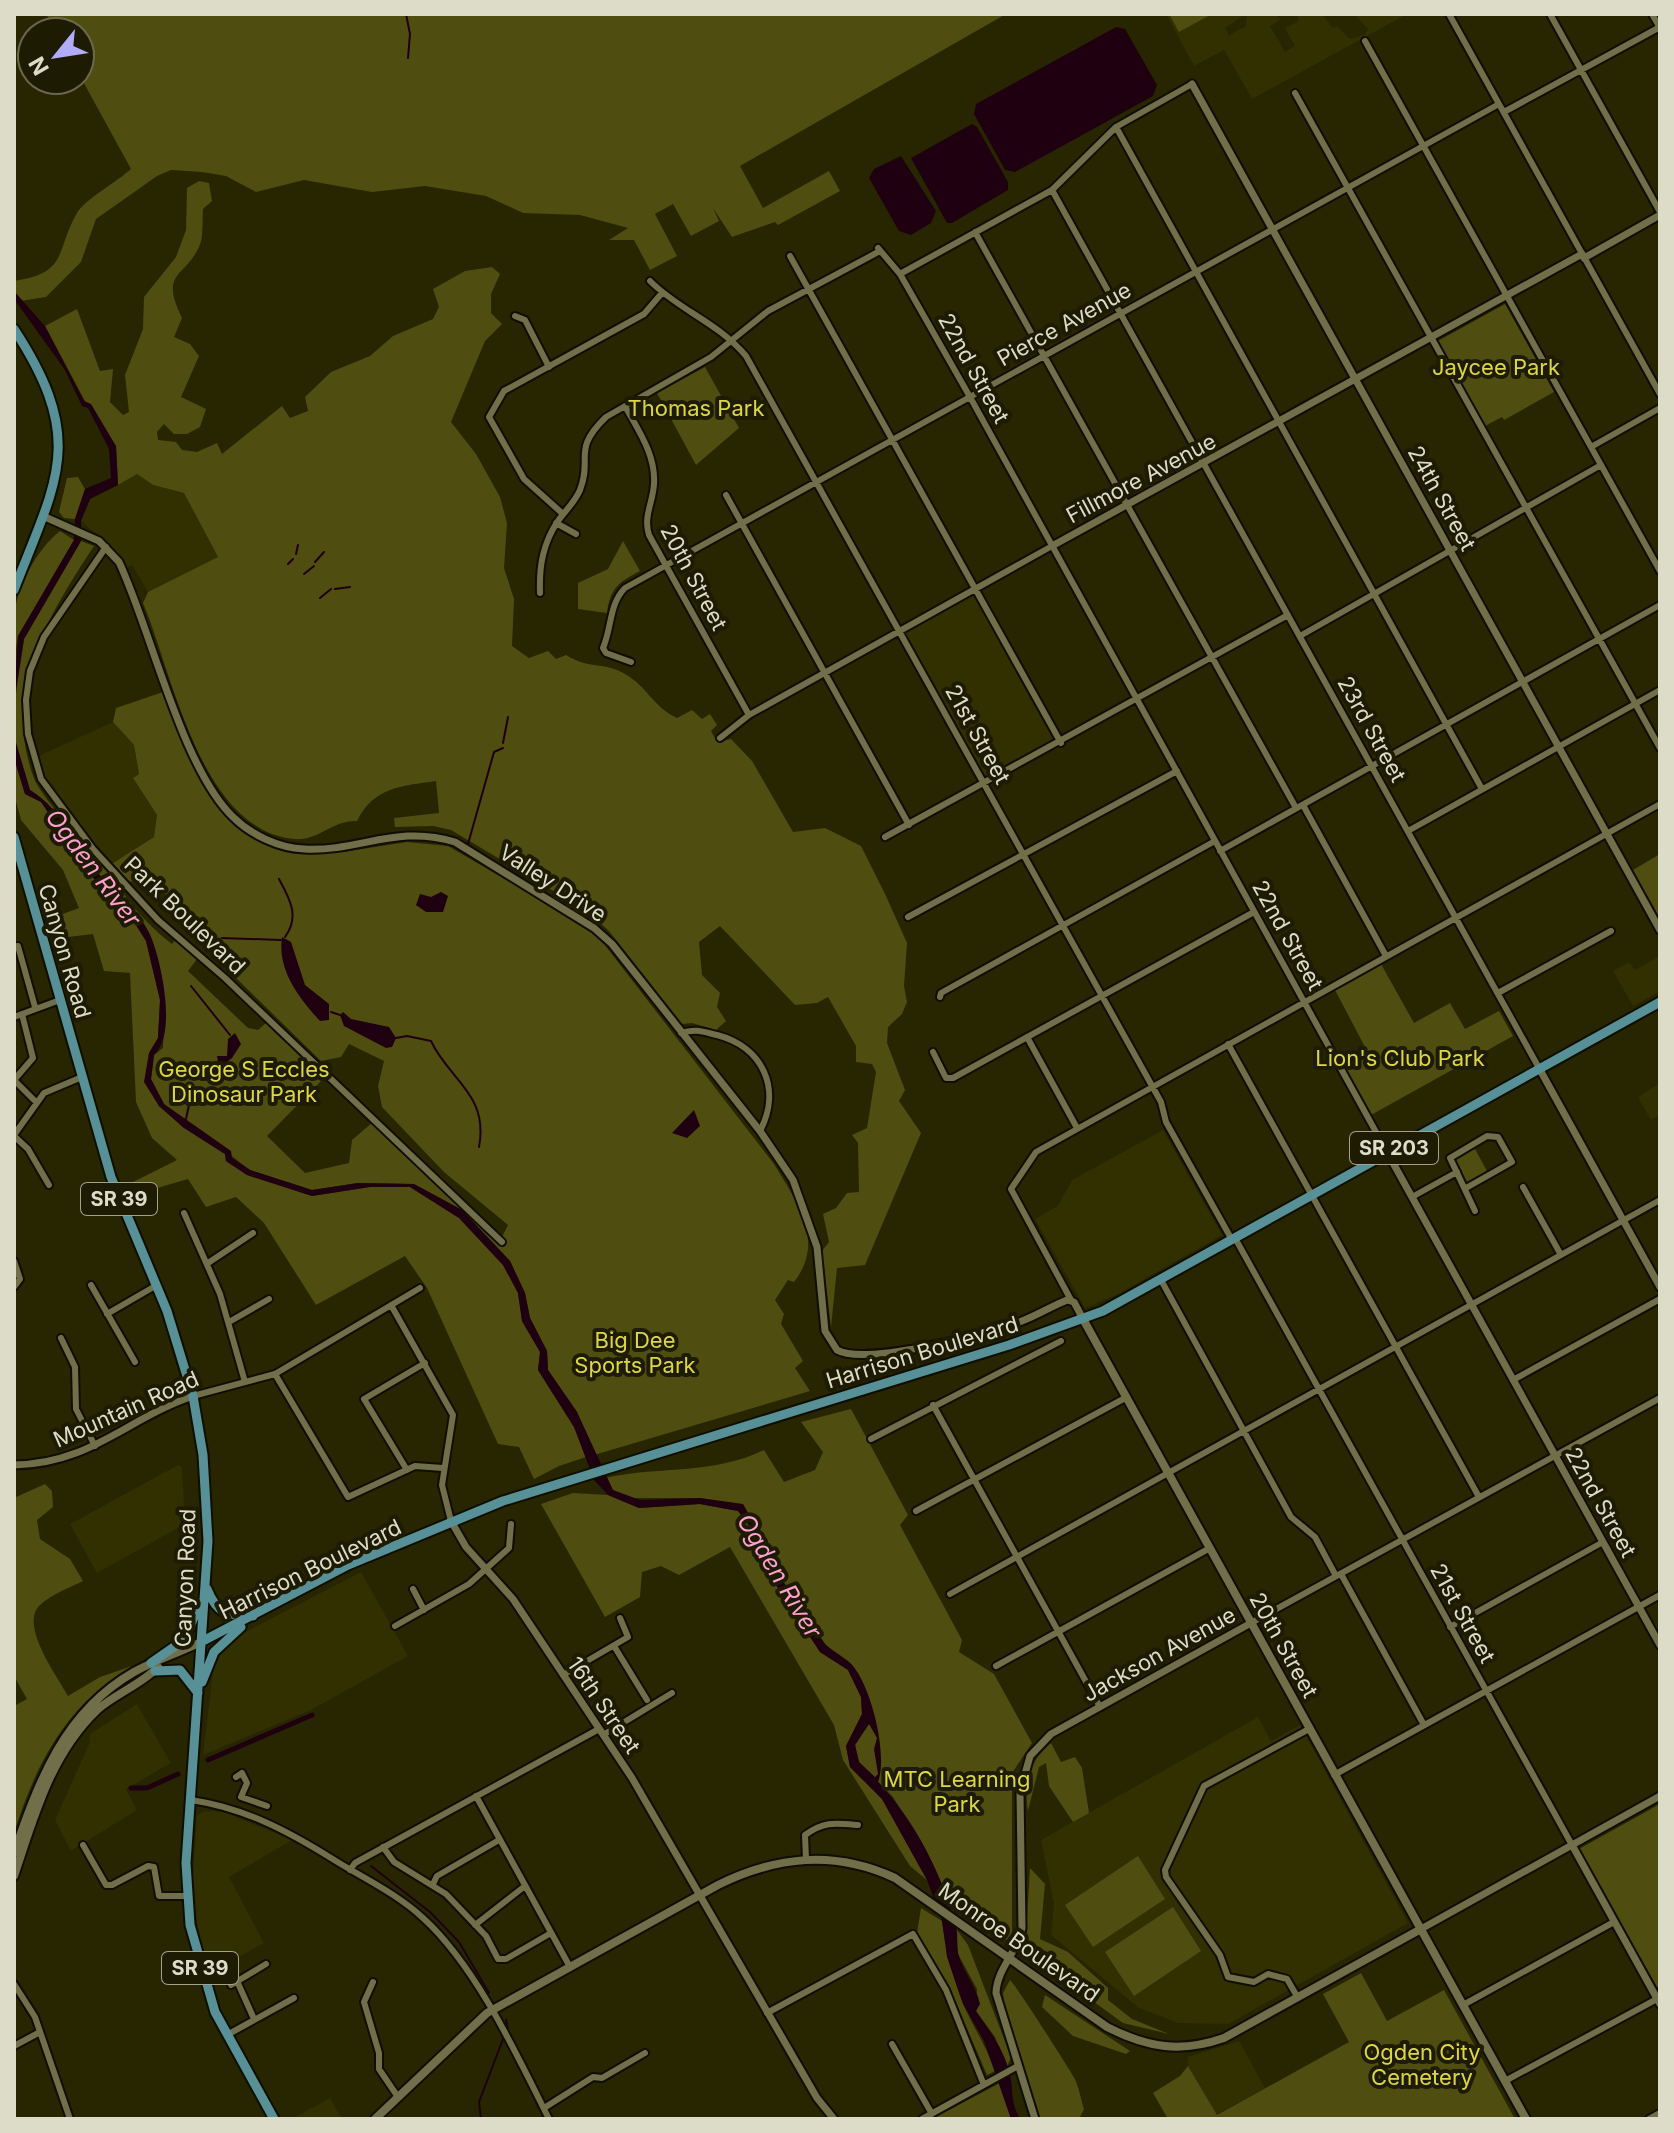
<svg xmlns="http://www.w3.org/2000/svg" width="1674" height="2133" viewBox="0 0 1674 2133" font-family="Inter,sans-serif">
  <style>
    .built { fill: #322f00 }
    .green { fill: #504d11 }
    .water { fill: #1f0011; fill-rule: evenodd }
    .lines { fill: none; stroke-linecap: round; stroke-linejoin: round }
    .stream { stroke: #1f0011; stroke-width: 2 }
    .canal { stroke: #1f0011; stroke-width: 5 }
    .minor-casing { stroke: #100e00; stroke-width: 10 }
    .tertiary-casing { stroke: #100e00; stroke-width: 11 }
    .secondary-casing { stroke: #100e00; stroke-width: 12 }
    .primary-casing { stroke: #100e00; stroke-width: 13 }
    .minor { stroke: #706f4a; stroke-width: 6 }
    .tertiary { stroke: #706f4a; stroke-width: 7 }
    .secondary { stroke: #706f4a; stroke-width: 8 }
    .primary { stroke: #589097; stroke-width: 9 }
    .labels { text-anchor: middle; stroke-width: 8; stroke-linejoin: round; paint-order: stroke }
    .shield { fill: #1d1c02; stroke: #a3a28d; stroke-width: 2 }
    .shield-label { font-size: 20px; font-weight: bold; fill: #dcdcc8 }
    .street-label { font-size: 22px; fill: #dcdcc8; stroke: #1d1c02 }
    .park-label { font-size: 22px; fill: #ddd643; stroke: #1d1c02 }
    .water-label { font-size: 24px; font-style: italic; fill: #ff9fd2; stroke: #1d1c02 }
  </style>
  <rect width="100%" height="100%" fill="#272601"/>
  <path class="built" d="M1166,14H1246L1225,28L1229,35L1246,26L1247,14H1275L1281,20L1288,14L1289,15L1270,26L1285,52L1295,46L1285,28L1299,21L1296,14H1322L1333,28L1337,26L1350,39L1365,35L1368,29L1354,14H1407L1252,99L1224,50L1194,66Z
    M137,474L153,485L184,493L218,557L148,592L132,565L125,568L116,551L81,521L90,498Z
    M974,593L1057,741L986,781L904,632Z
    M113,722L134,745L139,774L133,778L157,815L154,837L110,865L44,778L36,757Z
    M1660,956V991L1633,1006L1613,971L1629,962L1635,970Z
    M1660,1083V1115L1651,1120L1638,1097Z
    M1163,1130L1222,1235L1118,1294L1085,1308L1035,1219L1058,1206L1072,1180Z
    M178,1465L182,1467L185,1524L97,1573L70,1524Z
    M361,1572L408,1656L311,1710L203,1755L215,1655L232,1639Z
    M137,1704L171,1763L126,1789L137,1810L71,1851L55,1820L90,1742V1734Z
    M1258,1717L1271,1741L1300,1725L1408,1923L1228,2024L1178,2023L1139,2008L1051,1935L1054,1904L1041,1840Z
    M204,1811L224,1812L292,1840L229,1877L264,1943L210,1973L198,1929L193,1876L197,1816Z
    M1239,2041L1265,2088L1216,2115L1188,2066V2057Z
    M330,2098L342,2119H292Z"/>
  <path class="green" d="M46,14H1006L740,166L763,208L829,171L840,191L778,225L775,222L732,237L713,208L719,221L691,236L673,204L655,214L677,256L650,270L634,240H609L628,228L580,215L523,213L486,196L425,186L372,192L304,180L256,192L226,176L202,172L171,170L157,176L96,219L81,262L46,297L14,302V281C69,273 55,251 77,213C84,200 118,181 131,169L80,76V32H56Z
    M1169,14H1212L1179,32Z
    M199,181L209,183L212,201L203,209C202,220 204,237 199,247C185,278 159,271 182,318L174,337L190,344L199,356L181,397L206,409L200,427L187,434H174L164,424L157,432L158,440L176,442L182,450L197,452L217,443L222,454L282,406L290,418L308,411L305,397L331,372L370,356L393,336L433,319L439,307L433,289L465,271L492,267L500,274L491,294V313L502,324L485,341L451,422L476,454L500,497L507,523L504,568L514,599L512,646L529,658L548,651L556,659L566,655C590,670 603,661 625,674C648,687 652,706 677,718L692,710L702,719L710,714L717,725L711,731L717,742L731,739L752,761L793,832L825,828L861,846L886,896L907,943L904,986L907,1002L902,1014L888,1027L887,1043L905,1090L899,1101L921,1133L865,1265L837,1268L831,1327L822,1251L829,1242L823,1214L836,1208L847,1193L859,1192L858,1143L852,1135L867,1128L876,1072L872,1064L856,1062V1046L828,997L817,1003L795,1005L720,926L699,942L702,975L720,993L717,1007L726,1021L716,1030L692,1023L682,1024L609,931L587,911L451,830L433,826L395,827L394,818L439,813L436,781C401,786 374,787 357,821C332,820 319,841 294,839C200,830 173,674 143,603L148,592L218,557L184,493L153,485L137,474L118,485L116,446L85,401L45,326L77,309L100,371L113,369L110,402L123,415L129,412L125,375L143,329L144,297L176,257L186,230L187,188Z
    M1505,304L1554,392L1504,420L1502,417L1485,426L1438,341Z
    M705,367L739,428L696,465L657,393Z
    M78,477L85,489L75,519L64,518L59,512L67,478Z
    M60,531L74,540L18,636L14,660C14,646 12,629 14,615C18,585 37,549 60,531Z
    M81,541L94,546C48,616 0,692 35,781C48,805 71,826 89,847C117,883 135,916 172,944L175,940L197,959L188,971L248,1028L258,1030L268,1021L326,1076L267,1136L305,1173L349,1163L352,1140L373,1122L500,1241L508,1225L444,1172L382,1107L378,1086L384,1061L349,1044L341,1057L321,1061L235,977L231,961L167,895L150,883L127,881L110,865L154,837L157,815L133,778L139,774L134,745L113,722L116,708L166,691L199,778L245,833L272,847L297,853L343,852L407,842L448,846L594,931L774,1164C797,1202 826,1241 794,1282L788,1280L775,1300L784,1314L781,1324L803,1361L795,1368L810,1391L594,1455L577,1412L548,1370L547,1351L530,1318L525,1293L510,1261L462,1210L414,1184L358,1183L312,1190L250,1170L164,1104L151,1079L154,1055L163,1048C165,1010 165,974 151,938C142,914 120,899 104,881C80,851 63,810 30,790L16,743L14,708L24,639Z
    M623,541L640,571C619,582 610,588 607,613L578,609V583L608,569Z
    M14,758L25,794L41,802L99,886L131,917L146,941L160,1000L158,1038L149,1053L145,1082L159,1106L184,1128L225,1154L226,1161L247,1175L312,1196L370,1187H410L459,1218L503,1265L518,1293L522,1321L540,1352L538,1370L574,1427L586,1457L559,1466L534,1479L519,1447L498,1444L427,1288L405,1256L316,1305L264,1223L236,1197L206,1207L188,1179L137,1194L133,1182L177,1160L152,1138L136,1102L130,973L104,971L93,934L60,938L52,918L79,908L63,870L21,820L14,794Z
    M1660,854V919L1633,870Z
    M1381,964L1414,1023L1450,1003L1465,1029L1499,1011L1513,1036L1371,1115L1341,1061L1365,1047L1335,990Z
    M1474,1147L1488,1173L1467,1182L1455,1160Z
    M851,1409L908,1515L900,1525L962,1640L959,1652L994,1674L1032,1743L1012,1773V1944L945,1895L917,1837L893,1797L859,1762L855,1745L873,1717L852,1665L826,1645L764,1552L757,1527L743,1505L700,1498H627L613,1490L605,1478C657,1466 713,1475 764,1450L784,1482L815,1470L823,1452L801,1422Z
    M45,1484L52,1491L53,1507L37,1520L40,1539L70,1559L83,1581C69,1588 50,1595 39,1606C20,1626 57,1676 68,1696L100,1677L132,1666C67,1704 36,1763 14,1833V1706L27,1699L14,1676V1498Z
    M573,1493L608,1495L639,1508L700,1504L738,1511L751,1528L758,1558L820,1652L848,1670L861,1697L862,1714L846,1746L850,1767L882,1799L927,1880L910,1866L843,1760L834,1725L730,1547L679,1575L661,1566L642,1572L640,1597L605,1617L541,1504Z
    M1051,1743L1061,1762L1075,1757L1082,1768L1089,1813L1073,1822L1049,1786L1046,1763L1039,1767L1028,1811C1024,1782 1028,1763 1051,1743Z
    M1660,1804V1985L1657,1987L1579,1849Z
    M1138,1856L1165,1899L1093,1947L1065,1905Z
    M1030,1868L1045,1884L1040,1939L1068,1952L1108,1988V2000L1132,2019L1169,2034L1123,2023L1025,1952Z
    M1173,1907L1201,1951L1134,1996L1105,1952Z
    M921,1908L942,1921C946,1951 953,1980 965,2008C975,2030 987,2048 995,2071L987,2075L950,1989L917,1933Z
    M957,1930L968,1945L1011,2057L1007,2067L995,2037L976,2011L977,1989L958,1954Z
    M1361,1973L1387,2021L1444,1990L1515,2119H1168L1153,2093L1180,2076L1188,2066L1217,2115L1349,2042L1323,1994Z
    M1010,1980C1016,1985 1068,2067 1075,2079C1079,2088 1081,2100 1084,2109L1079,2119H1038L1005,2008L1003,1993Z
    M1045,1995L1130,2051L1126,2054L1073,2036L1042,2007Z
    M1000,2083L1012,2119H932Z"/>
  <path class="water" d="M1116,27L1125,29L1157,85L1153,96L1015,172L1005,170L974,114L976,104Z
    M972,124L977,127L1008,182V190L952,223H947L911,158Z
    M901,156L936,211L931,223L911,235L899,231L869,178L874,169Z
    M14,291L45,326L84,401L91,404L116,446L118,485L90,499L81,521V541L24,639L14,701L18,636L74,540L75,519L85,489L111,478L109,449L88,408L82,406L65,370L14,299Z
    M14,708L16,743L30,790C63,810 80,851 104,880C119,899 142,914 151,937C162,964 177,1035 154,1055L151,1079L164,1104L231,1151L232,1158L250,1170L312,1190L358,1183L414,1184L462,1210L510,1261L525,1293L530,1318L547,1351L548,1370L577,1412L613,1490L640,1500L700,1498L743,1504C755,1523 758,1544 769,1560C787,1587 804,1618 824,1643C832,1652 846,1657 853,1666C872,1689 888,1756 878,1782C914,1819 944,1877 956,1928C958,1936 956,1945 958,1953C962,1970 976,1985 980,2004L976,2011C990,2031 1005,2051 1010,2075C1014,2094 1010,2100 1020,2119H1011L984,2041L963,2004L947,1957L942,1921L927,1880L882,1799L850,1767L846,1746L862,1714L861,1697L848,1670L820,1652L758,1558L751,1528L738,1511L700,1504L639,1508L608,1495L594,1480L574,1427L538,1370L540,1352L522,1321L518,1293L503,1265L459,1218L410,1187H370L312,1196L247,1175L226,1161L225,1154L184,1128L159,1106L144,1082L149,1053L158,1038L160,1000L146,941L131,917L99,886L41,802L25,794L14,758ZM869,1724L877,1738L874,1749L878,1774L875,1777L859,1762L855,1745Z
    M441,892L448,896L443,912H426L416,905L420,894L431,897Z
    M282,937L291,942L305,985L329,1004V1020L320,1021C299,998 277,970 282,937Z
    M343,1012L351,1019L389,1027L396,1038L392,1047L386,1048L344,1026L340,1015Z
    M235,1033L241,1044L232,1058L219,1068L217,1056H227L228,1039Z
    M694,1110L700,1126L687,1138L672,1133Z"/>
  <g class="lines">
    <path class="stream" d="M406,14L410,34L408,58
      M296,554L298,545
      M315,562L324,552
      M288,564L293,559
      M304,574L314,566
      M335,589L350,587
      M320,598L331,589
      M503,743L508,717
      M468,844L494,752L503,748
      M279,879C290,899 300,917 285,937
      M222,938L281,940
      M191,986L230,1035
      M331,1012L340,1015
      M396,1038L407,1036L431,1041C449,1080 489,1094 479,1147
      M213,1075L219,1068
      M193,1101L201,1094
      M186,1119L189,1105
      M371,1866L430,1912L459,1942L489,1993
      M506,2020L508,2029
      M481,2119L479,2102L503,2039"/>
    <path class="canal" d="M208,1760L312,1715
      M131,1788H147L178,1774"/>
    <g class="minor-casing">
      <path id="minor" d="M1449,14L1660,394
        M1550,14L1660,212
        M1652,14L1660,28
        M1365,41L1660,571
        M1295,93L1660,748
        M1504,112L1660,27
        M1116,127L1482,789
        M1052,190L1539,1068
        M975,232L1296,808
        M878,248L900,274L970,397L1387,1152
        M790,256L1061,743
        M900,274L1052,190L1116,127L1192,84
        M650,281C680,311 716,321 746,356L1161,1102L1166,1122L1232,1240
        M515,316L525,320L549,367
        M625,406C638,430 656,455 654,484C653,503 643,516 649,535L749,715
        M1591,447L1660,408
        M726,495L909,825
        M563,514L524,479L489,417L504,391L644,314L662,293
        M556,523L576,534
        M106,547L44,637L30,671L26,700L28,734L41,779L93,849L158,920L225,978L502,1242
        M540,593C539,566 543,543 558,521C565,511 575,502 580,490C593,457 571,451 606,417L711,357L768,311L880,251
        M1300,636L1601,465
        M631,662L606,653L603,648C612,627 609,604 625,588L1499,104
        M720,738L749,715L1052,546
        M1303,805L1386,956
        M1408,831L1660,690
        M885,837L1288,615
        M1220,851L1660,605
        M908,917L1177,771
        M14,947L18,946L35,1007
        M1498,993L1611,931
        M940,997L941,993L1215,841
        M22,1014L33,1058L14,1080L36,1102
        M14,1017L60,1000
        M681,1033C695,1028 704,1032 717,1035C763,1047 782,1089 760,1131
        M1027,1037L1077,1128
        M1228,1044L1479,1497
        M933,1052L946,1078H953L1254,912
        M14,1135L44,1093L82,1077
        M14,1136L28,1149L49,1185
        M1523,1187L1561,1255
        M1466,1188L1512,1162L1498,1137L1487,1136L1450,1158L1475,1211
        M1412,1197L1457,1172
        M184,1213L220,1294L245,1382
        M1235,1238L1572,1845
        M14,1261L20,1279L14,1287
        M208,1263L253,1233
        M1161,1280L1291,1517L1315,1537L1336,1576
        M91,1285L135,1362
        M1071,1300L1011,1189L1036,1152L1660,804
        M391,1305L453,1415L442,1485L451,1521
        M107,1314L157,1285
        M229,1322L269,1299
        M61,1338L75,1367L76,1409L95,1446
        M275,1374L348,1497L415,1466L443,1468
        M1513,1380L1660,1299
        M193,1396L275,1374L420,1288
        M933,1405L1100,1707
        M871,1439L1061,1341
        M407,1470L364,1399L425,1363
        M916,1511L1127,1397
        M1341,1574L1424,1725
        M413,1589L424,1610
        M950,1594L1660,1200
        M1251,1623L1660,1398
        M395,1626L469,1584L509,1548L511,1524
        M1450,1627L1603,1542
        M614,1646L647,1700
        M996,1666L1210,1548
        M563,1675L628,1637L620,1618
        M603,1735L672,1693
        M1334,1775L1660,1595
        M236,1777L242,1773L247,1783L241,1797L267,1806
        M476,1796L570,1967
        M191,1800C244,1808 286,1830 331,1858C361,1877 396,1893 423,1918C476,1966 517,2055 549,2119
        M83,1845L106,1885H112L148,1866L154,1867L159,1896H187
        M383,1847L394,1862L446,1894L486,1936L498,1959H506L551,1933
        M806,1859L805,1835C824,1821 835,1823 858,1825
        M350,1870L355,1863L599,1729
        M433,1884L437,1876L499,1840
        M475,1925L525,1886
        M237,1981L254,2019
        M373,1982L364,2002L379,2053V2069L398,2097
        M14,1984L35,2017L70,2119
        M231,1985L266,1964
        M1298,1998L1287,1979L1268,1974L1254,1982L1228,1977L1220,1955L1166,1877L1165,1870L1204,1786L1309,1729
        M1463,2005L1614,1922
        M767,2013L913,1934L946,1990L984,2085
        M227,2035L294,1998
        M892,2044L932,2114
        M14,2046L40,2032
        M1505,2081L1657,1999
        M544,2108L593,2077L602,2078L645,2053
        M922,2119L1018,2066
        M1649,2119L1660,2113"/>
    </g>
    <g class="tertiary-casing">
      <path id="tertiary" d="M1192,84L1660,930
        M1584,258L1660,215
        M45,517L99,541L119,562C151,630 182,768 233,817C251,835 279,848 304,849C360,852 396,824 455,842L594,928L612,944L760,1131L793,1180L817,1247L825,1331L837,1350C864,1366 990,1334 1022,1321C1038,1315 1052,1306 1067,1300L1074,1302L1083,1319
        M1052,546L1582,254
        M1539,1068L1660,1287
        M1387,1152L1660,1645
        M14,1465C90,1464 126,1419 193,1396
        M451,1521L466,1547L513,1599L632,1778L817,2098L834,2119
        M1572,1845L1660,2004
        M1421,1929L1660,1796
        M1035,2119L996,1993C997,1968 1018,1952 1022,1928L1020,1792L1030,1756L1051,1734L1251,1623"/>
    </g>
    <g class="secondary-casing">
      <path id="secondary" d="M1083,1319L1526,2119
        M14,1853C39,1781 64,1712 134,1672C155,1660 179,1653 201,1642
        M14,1876C34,1817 50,1755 97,1710C115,1694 142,1684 158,1667
        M375,2119L487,2013L718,1885C777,1856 834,1850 895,1878L1107,2027C1148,2048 1181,2053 1224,2038L1421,1929"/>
    </g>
    <g class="primary-casing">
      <path id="primary" d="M14,329C87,441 57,479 14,590
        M14,837L111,1177L167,1311L193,1396L203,1455L208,1541L186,1863L190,1925L215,2012L274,2119
        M207,1589C217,1614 227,1616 253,1616
        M201,1642L348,1565L503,1501L1009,1345L1103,1311L1660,1002
        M151,1663L184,1640L200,1604
        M155,1671L180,1670L198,1693
        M202,1682L214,1652L241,1627"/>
    </g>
    <use href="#minor" class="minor"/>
    <use href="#tertiary" class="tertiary"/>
    <use href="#secondary" class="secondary"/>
    <use href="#primary" class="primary"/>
  </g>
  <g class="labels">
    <g class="shield">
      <rect x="1350" y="1132" width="88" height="32" rx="6"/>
      <rect x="81" y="1183" width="76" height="32" rx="6"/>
      <rect x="162" y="1952" width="76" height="32" rx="6"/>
    </g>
    <g class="shield-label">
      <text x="1394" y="1155">SR 203</text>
      <text x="119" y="1206">SR 39</text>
      <text x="200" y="1975">SR 39</text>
    </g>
    <g class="street-label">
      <text transform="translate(1064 324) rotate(-29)" y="8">Pierce Avenue</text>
      <text transform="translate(974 368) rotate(61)" y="8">22nd Street</text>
      <text transform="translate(1141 478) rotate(-28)" y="8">Fillmore Avenue</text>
      <text transform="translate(1442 498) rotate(61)" y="8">24th Street</text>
      <text transform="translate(694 577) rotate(62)" y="8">20th Street</text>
      <text transform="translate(1372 729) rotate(61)" y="8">23rd Street</text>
      <text transform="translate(978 734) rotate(61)" y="8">21st Street</text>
      <text transform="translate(553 883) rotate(33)" y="8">Valley Drive</text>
      <text transform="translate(185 915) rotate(44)" y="8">Park Boulevard</text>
      <text transform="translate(1288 935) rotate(61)" y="8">22nd Street</text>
      <text transform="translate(65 951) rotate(74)" y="8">Canyon Road</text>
      <text transform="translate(922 1352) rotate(-17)" y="8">Harrison Boulevard</text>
      <text transform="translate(126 1409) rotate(-24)" y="8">Mountain Road</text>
      <text transform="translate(1601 1502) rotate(61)" y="8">22nd Street</text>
      <text transform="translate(310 1569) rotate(-26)" y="8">Harrison Boulevard</text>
      <text transform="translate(185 1578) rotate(-88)" y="8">Canyon Road</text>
      <text transform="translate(1463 1613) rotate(61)" y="8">21st Street</text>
      <text transform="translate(1284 1645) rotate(61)" y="8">20th Street</text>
      <text transform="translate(1159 1654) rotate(-29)" y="8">Jackson Avenue</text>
      <text transform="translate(604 1705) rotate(56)" y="8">16th Street</text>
      <text transform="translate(1019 1942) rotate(35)" y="8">Monroe Boulevard</text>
    </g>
    <g class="park-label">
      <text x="1496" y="375">Jaycee Park</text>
      <text x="696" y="416">Thomas Park</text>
      <text x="1400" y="1066">Lion's Club Park</text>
      <text x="244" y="1077">George S Eccles<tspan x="244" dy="25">Dinosaur Park</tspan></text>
      <text x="635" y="1348">Big Dee<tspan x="635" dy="25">Sports Park</tspan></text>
      <text x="957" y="1787">MTC Learning<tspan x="957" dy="25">Park</tspan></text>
      <text x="1422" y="2060">Ogden City<tspan x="1422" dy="25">Cemetery</tspan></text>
    </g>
    <g class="water-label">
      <text transform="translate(93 868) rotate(53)" y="8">Ogden River</text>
      <text transform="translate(779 1576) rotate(59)" y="8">Ogden River</text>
    </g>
  </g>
  <rect width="1674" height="2133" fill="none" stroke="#dcdcc8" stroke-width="32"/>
  <g transform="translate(56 56) rotate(240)"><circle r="38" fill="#1d1c02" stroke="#696951" stroke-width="2"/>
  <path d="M0-6L14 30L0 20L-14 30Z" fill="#b2adf9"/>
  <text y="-12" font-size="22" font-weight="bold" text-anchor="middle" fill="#dcdcc8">N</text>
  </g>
</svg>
